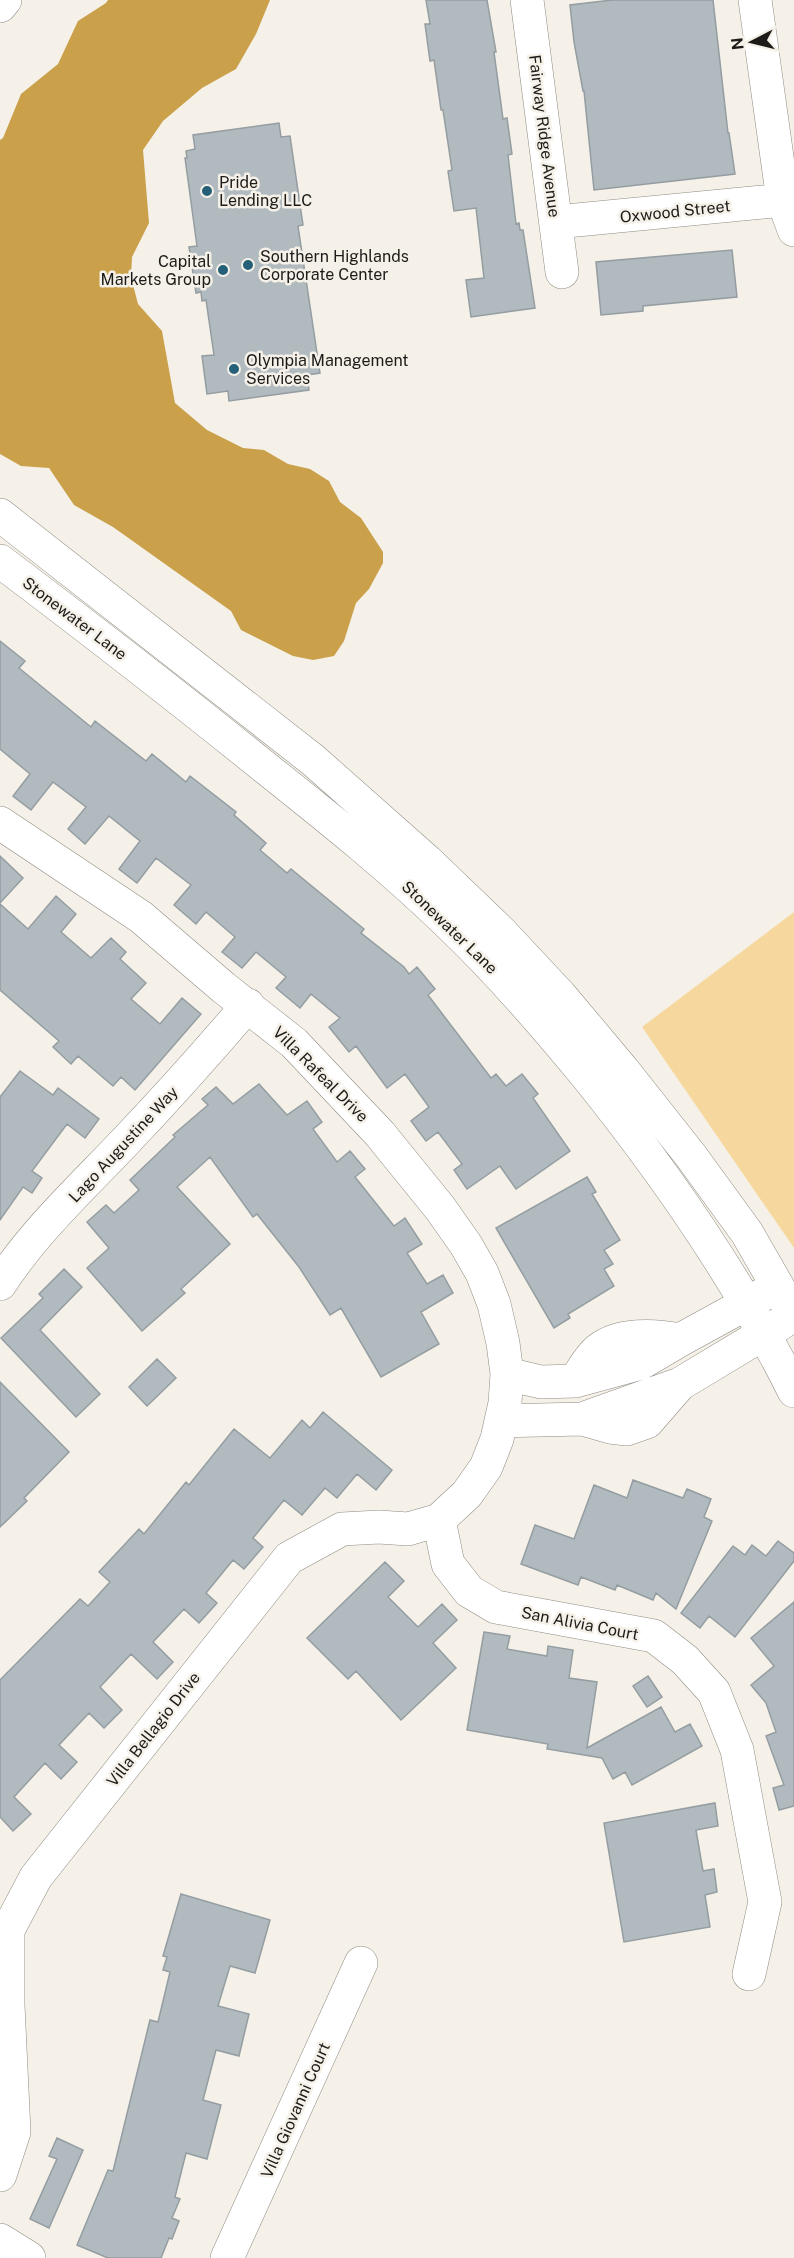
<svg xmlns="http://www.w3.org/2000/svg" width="794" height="2258" viewBox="0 0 794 2258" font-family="'Public Sans',sans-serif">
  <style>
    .green { fill: #f6d89f }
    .water { fill: #caa04a }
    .building { fill: #b1babf; stroke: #949da2; stroke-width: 1.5 }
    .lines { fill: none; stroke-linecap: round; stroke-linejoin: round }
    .minor-casing { stroke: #908c84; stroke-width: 34 }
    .major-casing { stroke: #908c84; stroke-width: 34 }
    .minor { stroke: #fff; stroke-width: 33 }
    .major { stroke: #fff; stroke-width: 33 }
    .poi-dot { fill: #246078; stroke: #f5f1e8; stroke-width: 2 }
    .labels { text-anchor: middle; stroke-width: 5; stroke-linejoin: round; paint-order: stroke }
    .street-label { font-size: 16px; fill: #1c1b18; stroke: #f5f1e8 }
    .poi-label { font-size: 16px; fill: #1c1b18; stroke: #f5f1e8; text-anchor: start }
  </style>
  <rect width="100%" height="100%" fill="#f5f1e8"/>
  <path class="green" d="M794,912V1248L642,1027Z"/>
  <path class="water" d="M108,0H270L256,34L236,69L202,88L163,121L143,150L149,223L132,257L131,277L138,304L162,331L175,403L207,430L243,448L264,450L288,464L310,469L329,481L340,502L361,518L383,552V563L369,589L356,603L344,641L334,656L313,660L293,656L241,630L231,611L113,527L74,505L49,468L21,466L0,454V140L3,138L21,94L58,64L78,21L106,3Z"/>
  <path class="building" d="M426,0H487L496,52H494L503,119L507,118L512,154L508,155L516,224L519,223L520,230H523L535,308L471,317L466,280L484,278L476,208L454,211L448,171L452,170L443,110H441L434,60L430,61L425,24H430Z
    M612,0H713L728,133H729L735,174L594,190L584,91H583L574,42L570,5Z
    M279,123L281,137L290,136L303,225L298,226L320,373L307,375L309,390L229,401L228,391L207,394L202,356L214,355L206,300L202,301L201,292L196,293L189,247L197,246L185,158H187L186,151L195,149L193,135Z
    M732,250L737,297L643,306V311L601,315L596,262Z
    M0,641L25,661L19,668L91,727L95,721L146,761L152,754L186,782L190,776L236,812L234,815L266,843L260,850L287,873L291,869L364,929L361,933L404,967L409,974L417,967L435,989L428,995L491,1078L496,1074L506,1086L522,1074L538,1094L533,1098L570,1151L516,1189L500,1166L467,1189L454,1170L462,1164L438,1132L426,1141L411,1121L429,1107L405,1074L387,1088L356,1046L349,1052L329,1027L340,1018L311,994L300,1008L276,988L286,977L256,952L242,968L222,952L235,937L206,912L196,924L174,905L191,885L156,858L137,883L119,869L140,841L109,816L85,844L68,829L86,807L53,782L31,810L13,796L30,774L0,749Z
    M0,856L23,878L0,903Z
    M56,896L76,914L61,932L91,958L111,938L126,952L120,959L146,983L131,999L160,1024L182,998L201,1014L135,1090L121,1077L113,1086L78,1056L71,1064L53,1047L59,1041L0,990V904L28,929Z
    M20,1071L53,1095L58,1088L99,1119L85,1138L67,1124L32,1171L42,1178L32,1193L23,1187L0,1220V1097Z
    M259,1084L287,1115L307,1101L322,1122L313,1129L337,1162L350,1151L365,1169L355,1177L394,1226L405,1218L422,1244L407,1253L427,1284L443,1275L453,1293L421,1312L439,1344L381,1377L341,1308L330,1315L299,1267L257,1214L253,1217L210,1157L177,1187L230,1244L181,1289L185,1293L142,1331L87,1268L109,1248L87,1222L106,1205L114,1213L139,1190L130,1180L175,1137L173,1135L208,1105L202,1099L216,1087L233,1104Z
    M587,1177L596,1192L592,1194L620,1240L604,1250L613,1264L604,1269L614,1286L568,1314L570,1318L554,1328L496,1228Z
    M64,1269L82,1287L40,1330L100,1394L76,1417L1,1338L43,1298L39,1294Z
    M157,1359L176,1378L147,1406L129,1387Z
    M0,1382L69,1452L24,1498L27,1501L0,1527Z
    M323,1412L392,1470L376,1490L357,1474L337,1498L325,1488L302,1515L284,1500L253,1538L263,1547L244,1569L233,1560L206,1593L217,1603L199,1623L184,1609L153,1642L173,1662L157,1679L131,1654L100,1687L122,1710L104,1728L89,1713L59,1745L77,1762L61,1779L45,1763L14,1797L31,1814L13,1831L0,1817V1680L80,1599L88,1606L110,1582L99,1572L139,1529L144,1534L186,1482L189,1485L234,1429L270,1458L302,1420L310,1428Z
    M633,1480L683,1498L687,1489L711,1499L704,1517L712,1521L676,1609L656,1593L653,1600L617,1585L615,1590L581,1577L578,1585L521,1564L535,1525L574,1539L594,1485L627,1498Z
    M778,1541L794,1553V1561L735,1637L709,1616L700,1628L681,1613L733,1546L745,1555L752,1545L766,1556Z
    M385,1562L404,1581L388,1597L418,1627L442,1604L457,1620L433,1643L456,1668L401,1720L356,1671L348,1679L307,1638Z
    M794,1602V1806L779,1810L773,1788L784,1785L766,1736L776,1732L766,1703L751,1685L774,1666L751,1638Z
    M484,1632L510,1636L507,1649L547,1656L548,1646L573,1650L569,1678L597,1682L587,1748L661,1707L675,1732L690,1724L702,1746L632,1785L625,1772L613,1779L602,1758L547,1749L548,1744L467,1730Z
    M648,1676L662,1697L647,1707L633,1686Z
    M715,1803L718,1826L696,1830L703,1871L714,1869L717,1892L705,1895L710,1927L624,1942L604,1823Z
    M181,1894L270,1920L255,1973L230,1966L218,2006L249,2014L239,2056L216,2050L203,2100L221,2105L207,2159L186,2153L175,2197L180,2199L172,2218L179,2221L172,2239L169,2238L161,2258H108L77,2245L108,2170L113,2171L150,2020L158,2022L170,1972L163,1970L167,1957L163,1956Z
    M57,2138L83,2150L49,2228L30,2219L57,2159L49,2156Z"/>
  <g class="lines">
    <g class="minor-casing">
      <path id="minor" d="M527,0L562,272
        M755,0L783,200L794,230
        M556,222L794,199
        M0,515L313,760L427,861L502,933L560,995L623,1070L691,1156L747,1233L794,1315
        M0,561C90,629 179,698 267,769C331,820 395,871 453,928C501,974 544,1024 586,1075C665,1173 738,1278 794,1391
        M0,823L141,917L224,988L294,1043L380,1134L440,1208L466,1245L482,1273L494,1304L503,1343L507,1374L505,1403L497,1439L486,1467L467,1494L439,1520L408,1529L379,1527L342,1529L289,1558L36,1877L8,1930V2005L14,2132L0,2175
        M0,1284C33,1233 79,1190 121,1146C165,1100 207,1053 248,1005
        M507,1374L541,1382L575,1381C582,1371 589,1357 598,1350C619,1333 655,1335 680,1340L764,1294
        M575,1381L641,1363L680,1340
        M582,1419L677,1385
        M501,1421L582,1419L610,1427L627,1429L647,1422L680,1384L783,1322
        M439,1520L448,1564L469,1591L496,1607L654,1636L685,1660L714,1692L737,1750L765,1902L749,1974
        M0,2240L29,2258
        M227,2258L361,1963"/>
    </g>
    <g class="major-casing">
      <path id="major" d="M0,6L5,0"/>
    </g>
    <use href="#minor" class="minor"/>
    <use href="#major" class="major"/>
  </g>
  <g class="poi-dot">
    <circle cx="207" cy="191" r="6"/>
    <circle cx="248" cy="265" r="6"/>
    <circle cx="223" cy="270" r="6"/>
    <circle cx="234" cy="369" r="6"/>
  </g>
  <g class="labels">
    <g class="street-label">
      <text transform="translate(545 136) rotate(83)" y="6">Fairway Ridge Avenue</text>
      <text transform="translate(675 211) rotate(-6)" y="6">Oxwood Street</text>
      <text transform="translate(75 618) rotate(37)" y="6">Stonewater Lane</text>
      <text transform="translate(450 927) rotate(44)" y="6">Stonewater Lane</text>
      <text transform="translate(321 1074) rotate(45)" y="6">Villa Rafeal Drive</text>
      <text transform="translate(123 1144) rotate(-47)" y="6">Lago Augustine Way</text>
      <text transform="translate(580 1623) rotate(11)" y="6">San Alivia Court</text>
      <text transform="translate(153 1729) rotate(-52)" y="6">Villa Bellagio Drive</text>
      <text transform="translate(295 2110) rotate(-66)" y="6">Villa Giovanni Court</text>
    </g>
    <g class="poi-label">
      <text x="219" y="188">Pride<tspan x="219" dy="18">Lending LLC</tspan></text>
      <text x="260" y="262">Southern Highlands<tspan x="260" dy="18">Corporate Center</tspan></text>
      <text x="211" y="267" text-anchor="end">Capital<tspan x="211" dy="18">Markets Group</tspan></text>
      <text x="246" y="366">Olympia Management<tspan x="246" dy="18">Services</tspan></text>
    </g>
  </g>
  <g transform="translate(752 42) rotate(263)" stroke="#f5f1e8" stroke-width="4.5" paint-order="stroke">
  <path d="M0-4.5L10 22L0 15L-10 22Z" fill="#1c1b18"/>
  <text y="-9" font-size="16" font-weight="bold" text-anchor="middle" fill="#1c1b18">N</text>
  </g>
</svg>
